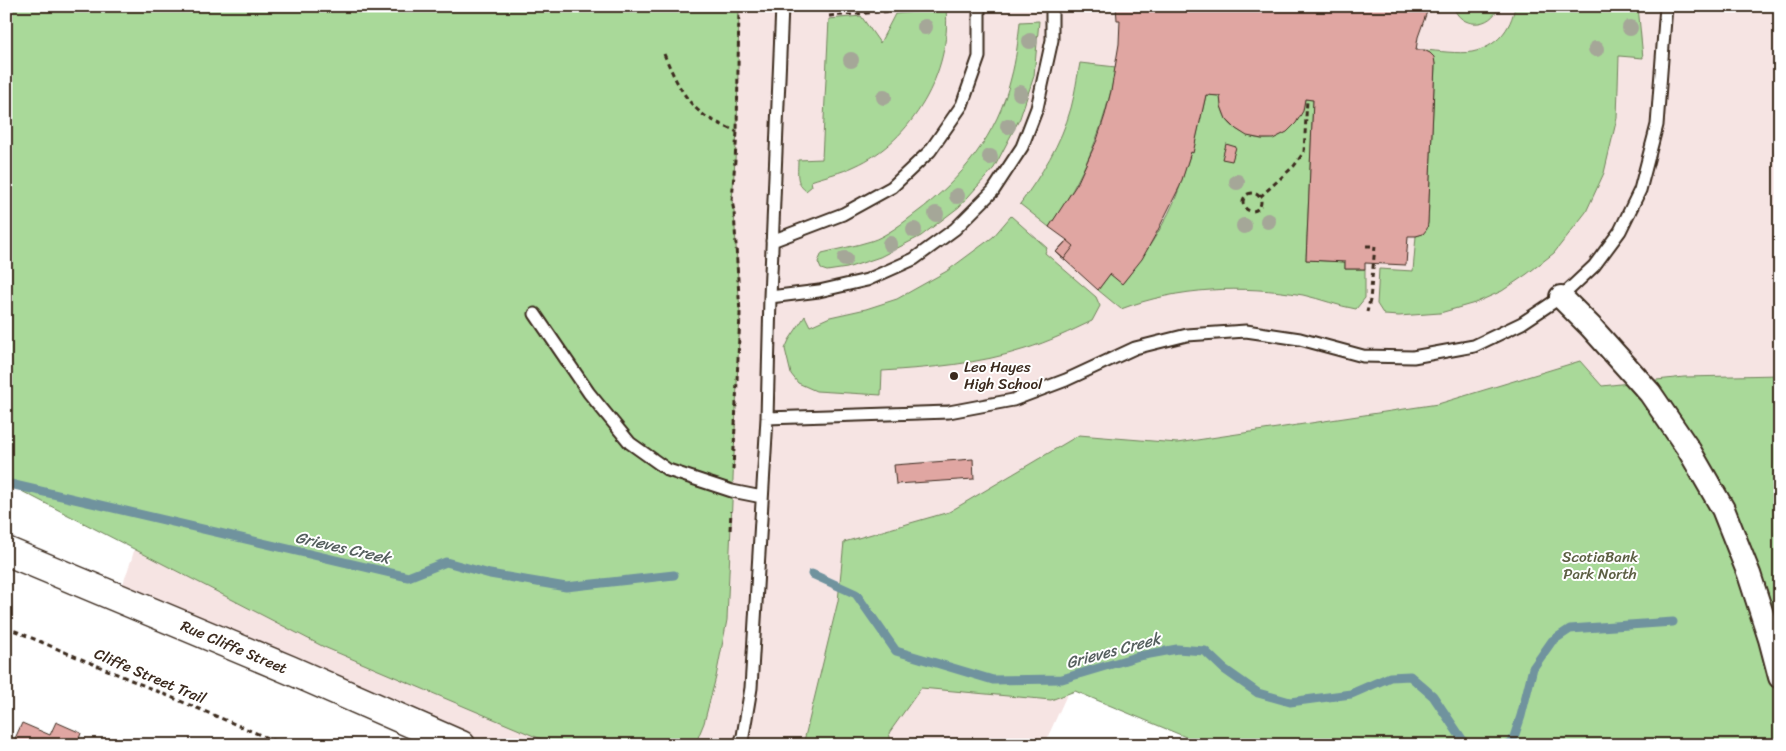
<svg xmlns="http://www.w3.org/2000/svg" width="1786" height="751" viewBox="0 0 1786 751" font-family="Sriracha,sans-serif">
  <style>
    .built { fill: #f6e4e3 }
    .green { fill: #a9d999; stroke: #72825c }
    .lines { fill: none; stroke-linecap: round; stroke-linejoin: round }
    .stream { stroke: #6f939e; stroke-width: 9 }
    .building { fill: #e0a6a2; stroke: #3b2a1e }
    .lane-casing { stroke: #3b2a1e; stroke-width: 15 }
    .street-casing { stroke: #3b2a1e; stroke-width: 26 }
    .secondary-casing { stroke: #3b2a1e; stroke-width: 31 }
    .path { stroke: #3b2a1e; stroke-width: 3; stroke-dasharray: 5 4; stroke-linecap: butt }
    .lane { stroke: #fff; stroke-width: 11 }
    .street { stroke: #fff; stroke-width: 22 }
    .secondary { stroke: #fff; stroke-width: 28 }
    .tree { fill: #a5a798 }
    .poi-dot { fill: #3b2a1e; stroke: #fff; stroke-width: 2 }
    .labels { text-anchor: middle; stroke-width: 4; stroke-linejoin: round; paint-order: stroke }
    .poi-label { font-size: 15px; fill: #3b2a1e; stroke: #fff; text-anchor: start }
    .park-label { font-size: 15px; fill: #5c5f43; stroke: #fff }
    .street-label { font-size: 15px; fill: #3b2a1e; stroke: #fff }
    .water-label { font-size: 16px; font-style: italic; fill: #555f5e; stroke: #fff }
  </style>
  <rect width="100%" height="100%" fill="#fff"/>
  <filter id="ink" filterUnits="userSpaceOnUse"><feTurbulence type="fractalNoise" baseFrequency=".02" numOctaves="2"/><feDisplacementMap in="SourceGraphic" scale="10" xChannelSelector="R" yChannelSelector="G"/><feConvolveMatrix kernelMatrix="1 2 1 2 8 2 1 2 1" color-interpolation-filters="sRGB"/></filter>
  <g filter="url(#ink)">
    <path class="built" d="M159,6H1780V375L1684,377L1438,404L1172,444L1070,688L1044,745H459L118,598L132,558L178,383Z"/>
    <path class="green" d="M6,6H739L737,132L732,201L734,211L740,314L727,620L716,677L704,723L695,745H555L324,647L6,483Z
      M1453,6H1499C1491,29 1460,29 1453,6Z
      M1515,6H1638L1643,58L1619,56L1617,118L1604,173L1586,212L1554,253L1527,274L1502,291L1475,303L1440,313L1399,316L1384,315L1377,304L1379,269L1413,271L1416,236C1424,234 1426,231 1428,223L1435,64C1433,56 1431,53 1424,50C1438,51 1458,54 1472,52C1496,47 1511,30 1515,6Z
      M946,9C952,71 912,141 855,166C841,173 825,176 811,181L812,186L806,191C795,183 798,171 798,160L822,159L829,19L861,16L880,43L895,14Z
      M1039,21L1034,76L1020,118L994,168L959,207L921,236L880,257L847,268L827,271L821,269L818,262L822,253C838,249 855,246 871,241C885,237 904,222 916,213C961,180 998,134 1011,78C1016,60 1018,41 1020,22Z
      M1080,63L1116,67C1105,126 1084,178 1049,227L1020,204C1041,175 1061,144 1071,108C1075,93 1077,78 1080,63Z
      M1206,95L1220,96C1221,103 1222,112 1226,118C1229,125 1237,130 1243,133C1273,150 1300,129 1305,99L1313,100L1306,260L1345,262V269H1365V298L1356,309C1338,306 1321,299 1303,295C1242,285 1179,287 1121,309L1098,290L1110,274L1123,283C1143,257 1168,221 1179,189C1182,178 1187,164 1191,152H1193Z
      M1011,216L1047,248L1045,253L1096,297L1100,306L1092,321C1071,331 1048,342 1025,349C979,364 930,368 882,371L881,395L816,391L798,383L791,374L785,349L789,340L805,316L810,326L830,317L866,309L897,299L947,271L993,237Z
      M1580,361L1602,386L1684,377L1780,375V745H1205L1075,691L1051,700L921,688L889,733L892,745H803L838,601L844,542L949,512L1079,435L1177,443L1438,404Z"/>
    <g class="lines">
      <path class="stream" d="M6,483L408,577L446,562L490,574L566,587L674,575
        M812,574L856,594L896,651L993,680L1062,679L1139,656L1177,649L1205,651L1224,669L1258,693L1290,702L1351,694L1390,677L1410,676L1433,696L1466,745
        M1508,745L1512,743L1521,716L1533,668L1552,641L1570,629L1673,622"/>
    </g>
    <path class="building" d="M1116,6H1429L1418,37L1416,50H1424L1430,53L1434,57L1435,64L1428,223L1427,229L1423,234L1416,236H1408L1406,265L1365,263V269H1345V262L1306,260L1313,100L1305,99L1303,111L1296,123L1287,132L1273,139H1262L1247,136L1236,129L1226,119L1221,106L1220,96L1206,95L1193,153L1191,152L1180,186L1157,232L1142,259L1122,284L1110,274L1098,290L1056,252L1067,240L1049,227L1077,184L1097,140L1105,115L1111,91L1119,44L1120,20H1117Z
      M1226,144L1236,147L1232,161L1222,159Z
      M1067,240L1074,246L1064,259L1056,252Z
      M973,459L974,479L896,484L894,465Z
      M56,722L81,733L79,739L92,745H12L22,723L50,735Z"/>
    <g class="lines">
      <g class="lane-casing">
        <path id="lane" d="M772,241L843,214L892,187L930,151L962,105L979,57V6
          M770,297L819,291L867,280L914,259L955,229L993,191L1022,147L1037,108L1052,40V6
          M535,314L589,393L630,443L668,470L732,491L762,497
          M767,418L949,412L1013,400L1066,380L1135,348L1187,335L1246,331L1300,339L1363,356L1413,357L1474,346L1522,323L1561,297L1594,266L1620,231L1640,190L1657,125L1666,6
          M739,745L743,736L751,688L767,418L770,297L782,6"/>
      </g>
      <g class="street-casing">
        <path id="street" d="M1561,297L1591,327L1650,393L1689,450L1723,509L1749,574L1770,639L1780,677"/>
      </g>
      <g class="secondary-casing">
        <path id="secondary" d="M6,551L290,670L461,745"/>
      </g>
      <path class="path" d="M829,16L946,7
        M664,54C674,77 684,101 705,116C715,122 727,127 737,132
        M1243 202a9 9 0 1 1 18 0a9 9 0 1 1-18 0Z
        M1260,197L1294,166L1304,152L1307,100
        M1366,246H1375L1370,300L1367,312
        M733,470L740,314L734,211L732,201L737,132L739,6
        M730,530L731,511
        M6,627L284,745"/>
      <use href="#lane" class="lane"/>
      <use href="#street" class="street"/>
      <use href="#secondary" class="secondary"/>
    </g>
    <g class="tree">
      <circle cx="925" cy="27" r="8"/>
      <circle cx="1630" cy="28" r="8"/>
      <circle cx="1030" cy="41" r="8"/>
      <circle cx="1596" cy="49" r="8"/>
      <circle cx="851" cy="60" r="8"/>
      <circle cx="1020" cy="93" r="8"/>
      <circle cx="884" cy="97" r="8"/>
      <circle cx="1008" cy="126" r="8"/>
      <circle cx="990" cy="157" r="8"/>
      <circle cx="1237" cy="182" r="8"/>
      <circle cx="957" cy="196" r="8"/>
      <circle cx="936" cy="214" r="8"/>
      <circle cx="1268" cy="221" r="8"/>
      <circle cx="1244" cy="226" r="8"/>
      <circle cx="914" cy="230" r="8"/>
      <circle cx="890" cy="244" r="8"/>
      <circle cx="845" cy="259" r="8"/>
    </g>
  </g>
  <circle class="poi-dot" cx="954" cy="376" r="5"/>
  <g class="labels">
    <g class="poi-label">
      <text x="964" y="372">Leo Hayes<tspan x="964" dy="17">High School</tspan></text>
    </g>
    <g class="park-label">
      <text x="1600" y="562">ScotiaBank<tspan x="1600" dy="17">Park North</tspan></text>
    </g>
    <g class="street-label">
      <text transform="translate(234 647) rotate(23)" y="5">Rue Cliffe Street</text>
      <text transform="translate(150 676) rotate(23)" y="5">Cliffe Street Trail</text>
    </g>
    <g class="water-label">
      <text transform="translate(343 547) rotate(13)" y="6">Grieves Creek</text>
      <text transform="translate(1113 650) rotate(-15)" y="6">Grieves Creek</text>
    </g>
  </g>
  <rect width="1786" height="751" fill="none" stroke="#fff" stroke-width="25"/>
  <rect x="12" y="12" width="1761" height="726" fill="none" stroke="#3b2a1e" stroke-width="2" filter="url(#ink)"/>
</svg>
